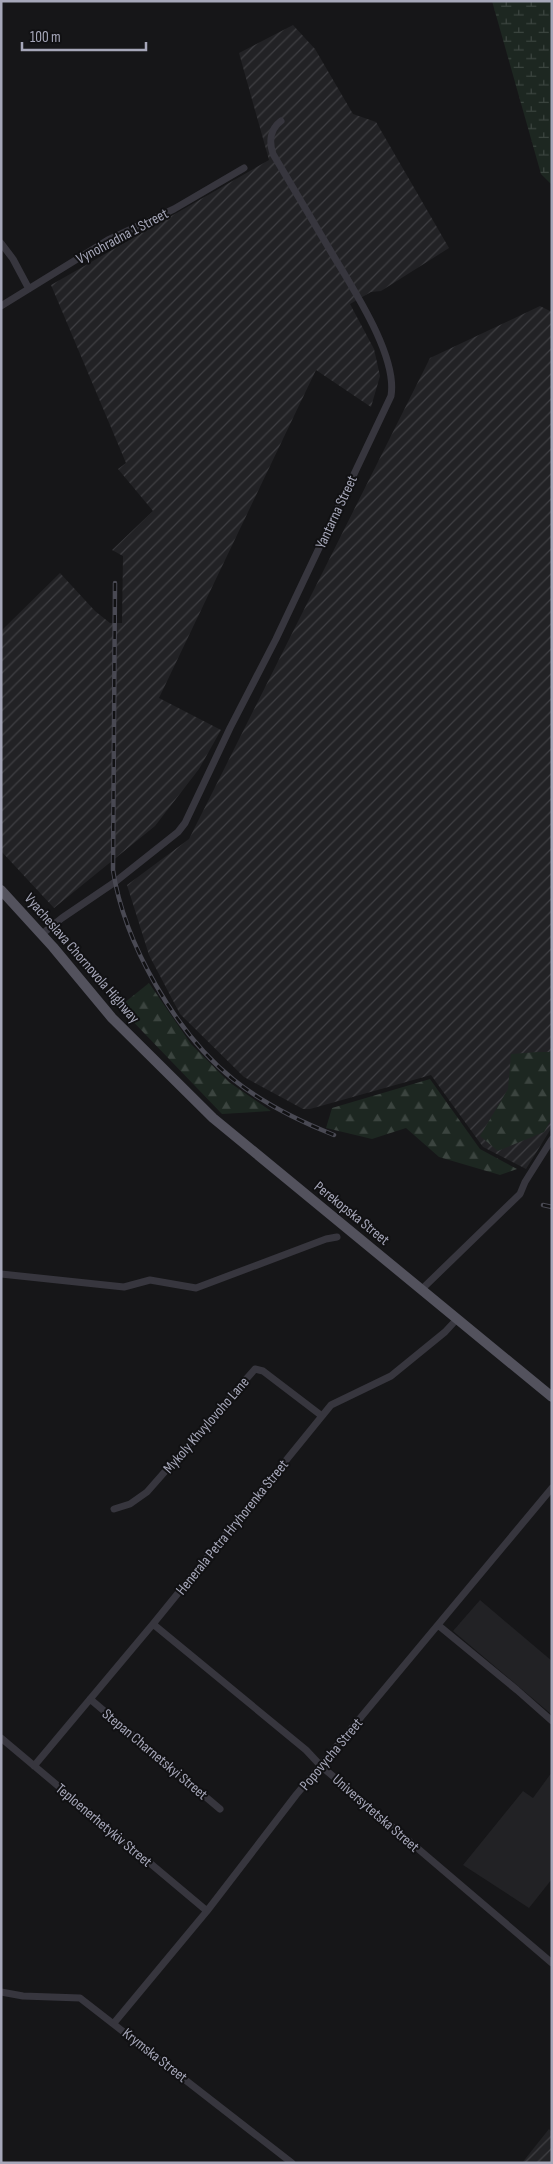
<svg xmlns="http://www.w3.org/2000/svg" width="553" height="2164" viewBox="0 0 553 2164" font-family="'Sofia Sans Condensed',sans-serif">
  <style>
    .built { fill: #222225 }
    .industrial { fill: url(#industrial-furrows) }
    .forest { fill: url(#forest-firs) }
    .wetland { fill: url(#wetland-marsh) }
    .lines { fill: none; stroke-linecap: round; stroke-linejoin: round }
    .minor { stroke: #37363e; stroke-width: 7 }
    .primary { stroke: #53525d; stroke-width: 10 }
    .rail-casing { stroke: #494953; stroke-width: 4.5 }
    .rail { stroke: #111113; stroke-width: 2.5; stroke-dasharray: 8; stroke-linecap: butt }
    .labels { text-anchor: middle; stroke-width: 4; stroke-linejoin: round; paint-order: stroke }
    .street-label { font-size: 15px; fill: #a6a7b9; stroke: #111113 }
  </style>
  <defs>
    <pattern id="industrial-furrows" width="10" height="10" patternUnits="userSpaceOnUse" patternTransform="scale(1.25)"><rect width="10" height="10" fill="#222225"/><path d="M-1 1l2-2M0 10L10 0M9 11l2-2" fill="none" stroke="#3f3f43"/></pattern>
    <pattern id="forest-firs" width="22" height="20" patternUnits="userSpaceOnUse" patternTransform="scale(1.25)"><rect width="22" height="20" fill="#1d2721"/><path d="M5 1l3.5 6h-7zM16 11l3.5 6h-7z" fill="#3b443f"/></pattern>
    <pattern id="wetland-marsh" width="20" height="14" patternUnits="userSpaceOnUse" patternTransform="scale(1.25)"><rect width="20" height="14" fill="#1d2721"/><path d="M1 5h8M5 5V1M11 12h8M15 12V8" fill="none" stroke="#3b443f"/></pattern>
  </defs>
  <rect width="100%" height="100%" fill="#161618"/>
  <path class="built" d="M480,1600L552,1661L551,1714L453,1631Z
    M552,1772V1879L529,1908L463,1865L523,1791L533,1798Z"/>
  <path class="industrial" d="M293,25L315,49L353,114L376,122L449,248L381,291L371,292L350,304L374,349L380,376L371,407L316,370L159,698L221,730L199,769L155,826L54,908L1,851V631L60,573L95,611L110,623H122L123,556L112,550L153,511L118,469L126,463L51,285L269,160L239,53Z
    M540,306L552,312V1127L526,1169L483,1147L431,1075L310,1109H303L244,1077L180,1014L149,955L127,885L189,839L430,358Z
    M549,2129L552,2132V2163H522Z"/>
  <path class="forest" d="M149,983L191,1044L229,1082L271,1111L222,1114L119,1007Z
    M538,1052H552V1118L544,1132L498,1151L480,1136L508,1089L511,1054Z
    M430,1079L480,1149L517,1169L500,1175L439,1157L406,1128L372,1139L326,1128L332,1108Z"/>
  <path class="wetland" d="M492,1H552V185L541,174Z"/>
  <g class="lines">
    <path class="minor" d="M1,243L13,259L29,289
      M1,306L108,240L174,209L244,168
      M42,934L62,918L115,882L178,832L185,823L230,728L276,639L391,396C398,355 351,286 330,250C311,218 292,186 273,154C269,142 270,129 281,121
      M1,1274L124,1287L150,1280L196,1288L326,1239L337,1237
      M422,1289L520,1194L525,1182L552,1139
      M114,1509L130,1504L147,1492L255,1369L263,1371L322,1416
      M153,1624L306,1750L321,1766L552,1963
      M438,1625L517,1690L552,1721
      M90,1699L220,1809
      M1,1738L207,1911
      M34,1766L153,1624L331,1405L391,1376L445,1332L457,1319
      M1,1992L23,1996L80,1998L292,2163
      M114,2023L207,1911L296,1795L552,1488"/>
    <path class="primary" d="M1,890L53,947L112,1018L213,1118L552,1397"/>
    <g class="rail-casing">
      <path id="rail" d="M115,583L113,870C124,943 176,1034 234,1080C264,1104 299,1121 334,1135
        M543,1205L552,1207"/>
    </g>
    <use href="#rail" class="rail"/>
  </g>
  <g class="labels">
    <g class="street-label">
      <text transform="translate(122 236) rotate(-28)" y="5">Vynohradna 1 Street</text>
      <text transform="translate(336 512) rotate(-65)" y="5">Yantarna Street</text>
      <text transform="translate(82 958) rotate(49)" y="5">Vyacheslava Chornovola Highway</text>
      <text transform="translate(352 1213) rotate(39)" y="5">Perekopska Street</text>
      <text transform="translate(206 1425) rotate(-49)" y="5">Mykoly Khvylovoho Lane</text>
      <text transform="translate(232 1527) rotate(-51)" y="5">Henerala Petra Hryhorenka Street</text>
      <text transform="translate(155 1754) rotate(40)" y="5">Stepan Charnetskyi Street</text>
      <text transform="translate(331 1754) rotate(-50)" y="5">Popovycha Street</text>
      <text transform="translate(376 1813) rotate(41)" y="5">Universytetska Street</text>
      <text transform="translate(104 1825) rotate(40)" y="5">Teploenerhetykiv Street</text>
      <text transform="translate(155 2055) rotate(38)" y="5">Krymska Street</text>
    </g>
  </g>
  <rect width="553" height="2164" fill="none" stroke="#a6a7b9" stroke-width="5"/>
  <path d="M22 42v8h124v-8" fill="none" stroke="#a6a7b9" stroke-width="2.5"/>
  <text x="30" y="42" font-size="15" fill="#a6a7b9" stroke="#111113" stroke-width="4" paint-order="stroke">100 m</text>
</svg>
